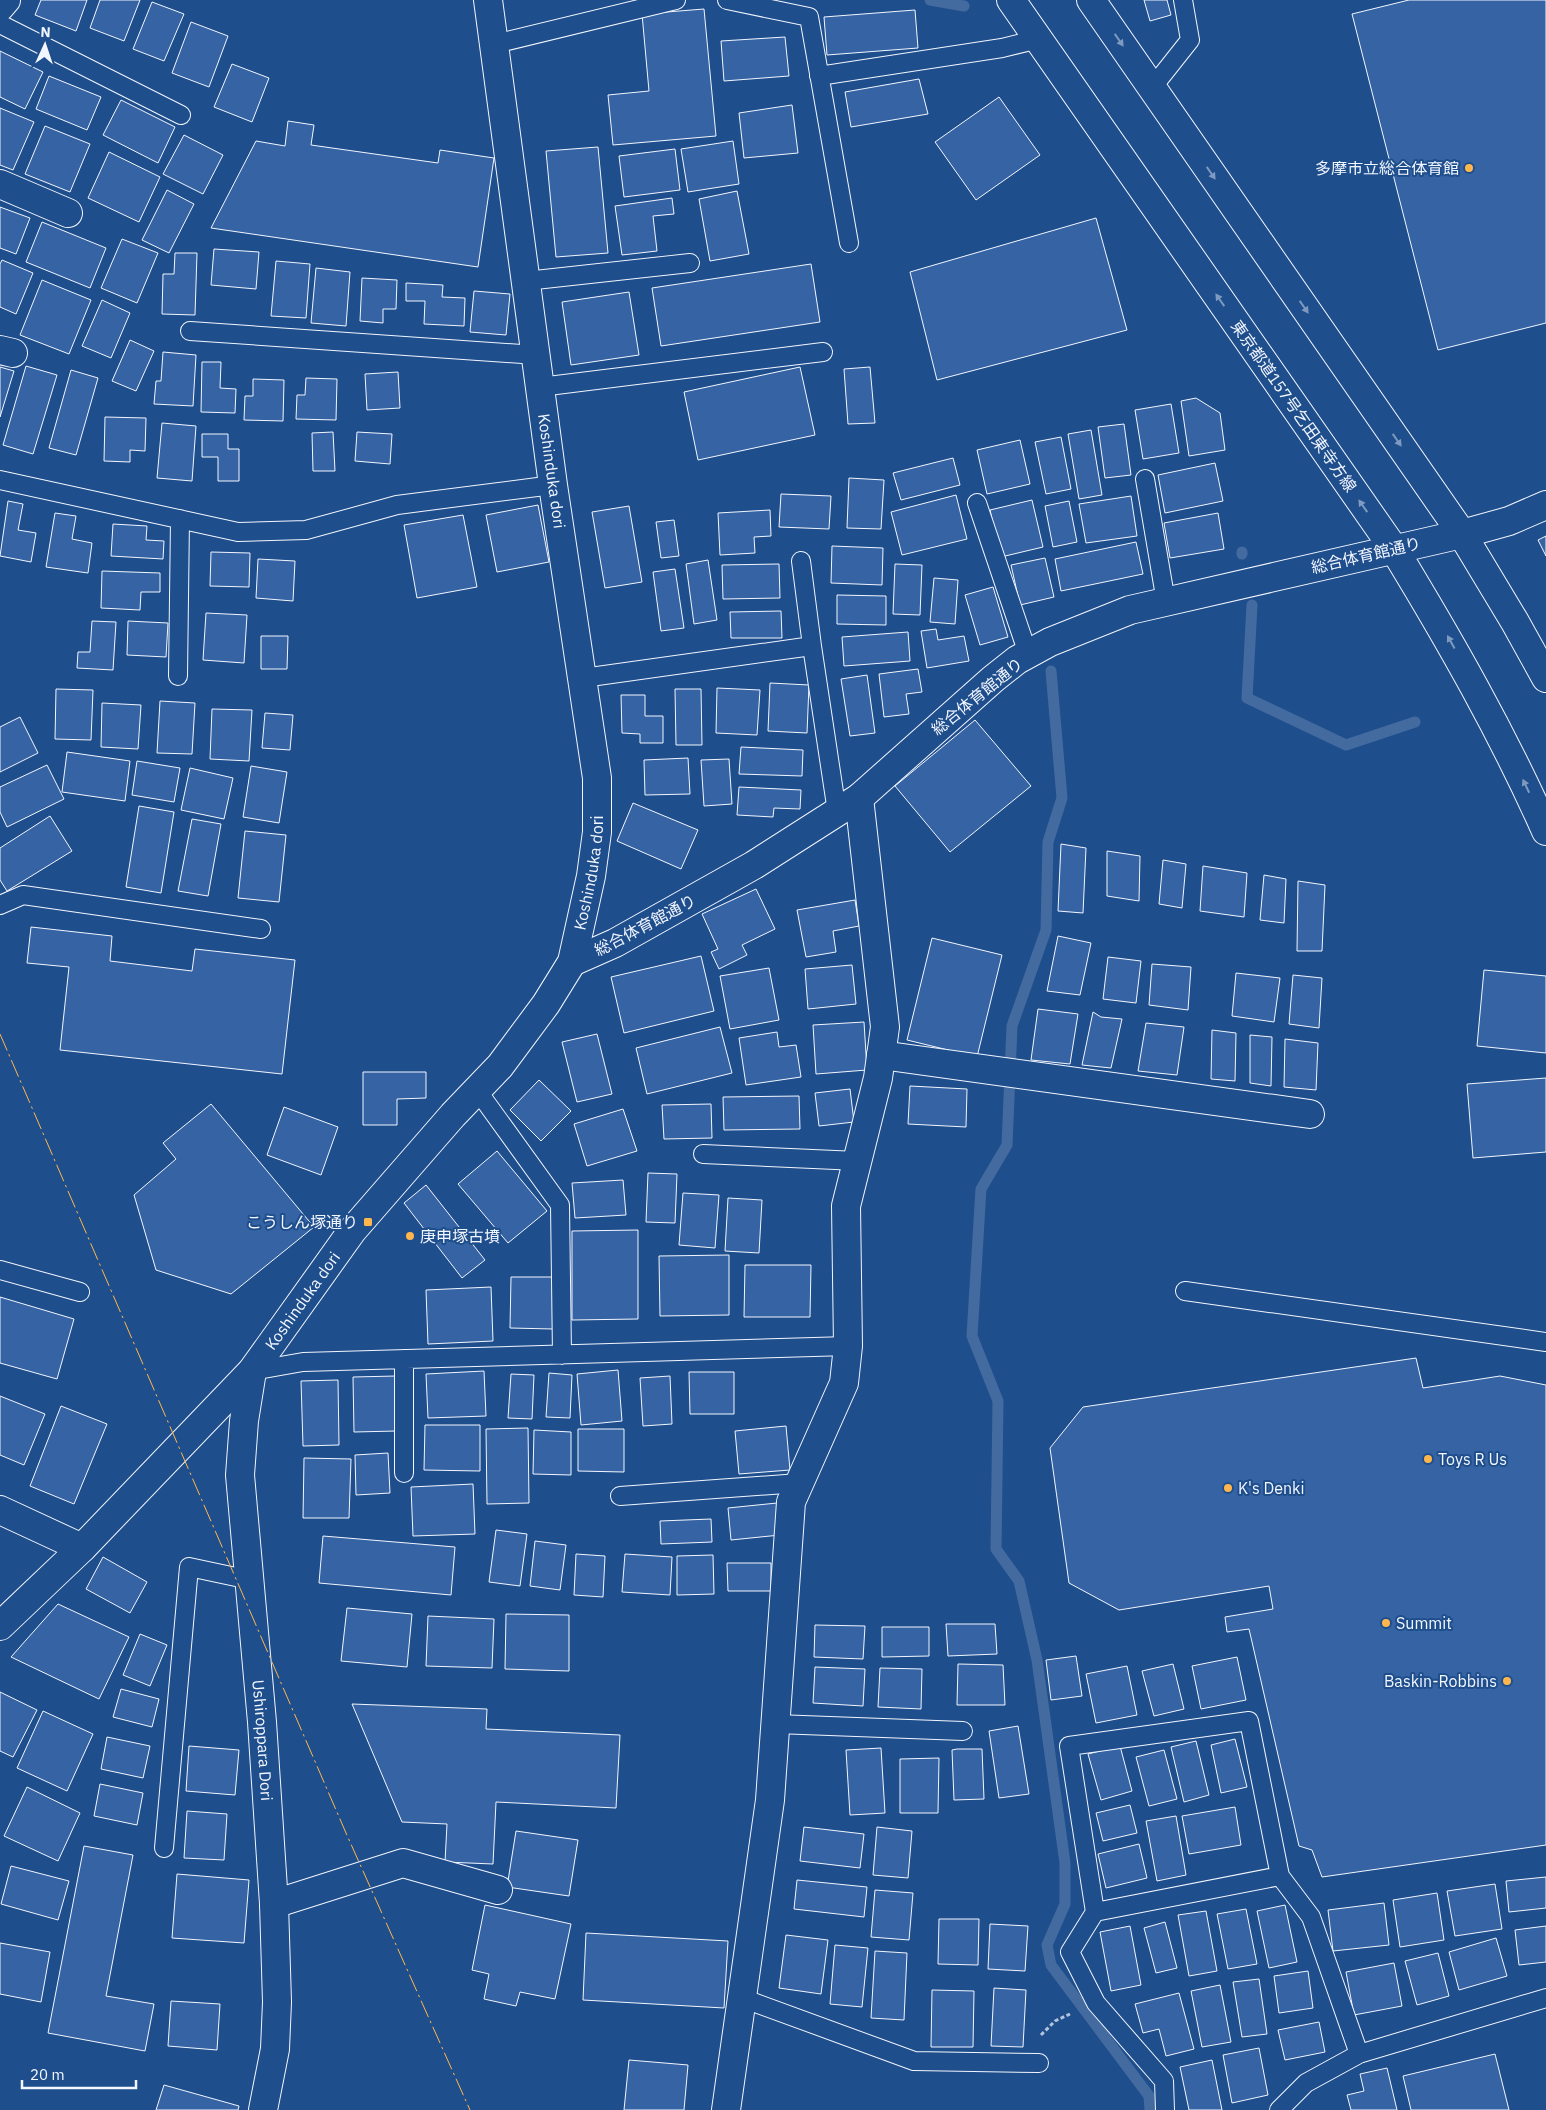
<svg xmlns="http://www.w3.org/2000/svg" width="1546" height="2110" viewBox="0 0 1546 2110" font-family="'IBM Plex Sans','Noto Sans JP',sans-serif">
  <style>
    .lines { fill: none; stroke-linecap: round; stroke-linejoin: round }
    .stream { stroke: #446ba0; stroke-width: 11 }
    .building { fill: #3563a3; stroke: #f2f6ff }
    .service-casing { stroke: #f2f6ff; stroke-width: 20 }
    .minor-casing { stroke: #f2f6ff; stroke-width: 30 }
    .tertiary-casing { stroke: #f2f6ff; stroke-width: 30 }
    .secondary-casing { stroke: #f2f6ff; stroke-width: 30 }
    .path { stroke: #b3c4dc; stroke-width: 3; stroke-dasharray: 4 2.5; stroke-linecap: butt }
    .service { stroke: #1f4e8c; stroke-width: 18 }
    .minor { stroke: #1f4e8c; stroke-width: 28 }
    .tertiary { stroke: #1f4e8c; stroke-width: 28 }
    .secondary { stroke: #1f4e8c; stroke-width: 28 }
    .power { stroke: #ffb74d; stroke-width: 1; stroke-dasharray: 18 4 2.5 4; stroke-linecap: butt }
    .oneway { fill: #7e9ac0 }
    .poi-dot { fill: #ffb74d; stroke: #1f4e8c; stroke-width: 2 }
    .labels { text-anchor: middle; stroke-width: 4; stroke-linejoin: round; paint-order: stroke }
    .poi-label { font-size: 16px; fill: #f2f6ff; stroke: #1f4e8c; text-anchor: start }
    .street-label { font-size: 16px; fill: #f2f6ff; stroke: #1f4e8c }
  </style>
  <rect width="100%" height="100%" fill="#1f4e8c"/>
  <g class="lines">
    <path class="stream" d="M930,0L964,6
      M1242,552V554
      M1252,605L1247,698L1346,745L1415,722
      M1051,671L1062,798L1048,842L1046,930L1012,1026L1007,1145L981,1189L972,1336L998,1401L996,1549L1019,1581L1037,1660L1065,1863V1904L1047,1945L1051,1965L1149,2096L1150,2110"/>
  </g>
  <path class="building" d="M41,0H87L76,31L35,15Z
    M100,0H140L124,41L90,28Z
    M1144,0H1167L1171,15L1150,21Z
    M1409,0H1546V323L1438,350L1352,14Z
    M152,2L184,14L164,61L133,49Z
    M704,9L716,136L613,145L608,95L649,91L642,14Z
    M915,10L918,48L827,55L824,17Z
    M191,22L228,36L209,87L172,73Z
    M785,37L789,76L724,81L721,41Z
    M0,51L43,72L25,109L0,97Z
    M232,64L269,78L252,122L214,107Z
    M49,76L101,97L87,130L36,109Z
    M919,79L928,114L851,127L845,92Z
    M999,97L1040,155L976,200L935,142Z
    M121,100L175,127L158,163L103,135Z
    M792,105L798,153L744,158L739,113Z
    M0,108L34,122L13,170L0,165Z
    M288,121L314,125L311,145L438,163L440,150L494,158L478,267L211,228L256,141L285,146Z
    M45,126L90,144L70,192L25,174Z
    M184,135L223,155L203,194L163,174Z
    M733,141L739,184L688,192L681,149Z
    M598,147L608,253L556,257L546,151Z
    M675,149L680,190L624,197L619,156Z
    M109,152L160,177L139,222L88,198Z
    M167,190L194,204L169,253L142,240Z
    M737,191L749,254L710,261L699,199Z
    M672,198L674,214L653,216L657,251L622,255L615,206Z
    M0,207L30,218L16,254L0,248Z
    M1096,218L1127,330L937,380L910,272Z
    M42,222L106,248L90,288L26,262Z
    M122,239L158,253L137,303L101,288Z
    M214,249L259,252L256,289L211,285Z
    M175,253H197L195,315L162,314L163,274H174Z
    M2,260L33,273L16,314L0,307V264Z
    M276,261L310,264L306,318L271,316Z
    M811,264L820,322L661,346L652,288Z
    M316,268L350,272L346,326L311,323Z
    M362,278L397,280L396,309H383V323L360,321Z
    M42,280L91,300L69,354L20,335Z
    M406,283L443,285L442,297L465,298L464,326L424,324L425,301H406Z
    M474,291L510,294L506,335L470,332Z
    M629,292L639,355L571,365L562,302Z
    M102,300L130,313L111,358L82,346Z
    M130,340L154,351L136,391L112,381Z
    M163,352L196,355L193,406L154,404L156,381H161Z
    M202,362H221L220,388L236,389L235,413L201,412Z
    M26,366L57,375L33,454L3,445Z
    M0,367L14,371L0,417Z
    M800,367L815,435L698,460L684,392Z
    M870,367L875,423L848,424L844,369Z
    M71,370L98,378L76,455L49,448Z
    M398,372L400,408L367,410L365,374Z
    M306,378L337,379L336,420L296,419L297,395H305Z
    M253,379L284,380L283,421L244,420L245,396H253Z
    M1196,398L1220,413L1225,450L1189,456L1181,401Z
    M1171,404L1179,453L1143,459L1135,410Z
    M105,417L146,418L145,451L130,450V462L104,461Z
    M162,423L196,426L192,481L157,478Z
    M1124,424L1131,475L1105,478L1098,427Z
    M1091,430L1102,495L1079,499L1068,434Z
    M333,432L335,471H313L312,433Z
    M357,432L392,434L390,464L355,461Z
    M202,434H228V449H239V481H218V457H202Z
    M1061,437L1071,489L1046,494L1035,442Z
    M1020,440L1030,484L987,494L977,450Z
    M953,458L960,485L901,500L893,473Z
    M1215,463L1223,501L1165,513L1158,475Z
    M849,478L884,480L881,529L847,528Z
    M781,494L831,496L829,529L779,527Z
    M956,495L967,539L902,555L891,512Z
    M1131,496L1137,536L1086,543L1079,504Z
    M1032,500L1043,547L1001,557L990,510Z
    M8,501L23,504L18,530L36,533L31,562L0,556Z
    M1069,501L1077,542L1053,547L1045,506Z
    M538,505L549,562L497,572L486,515Z
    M629,506L642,582L605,588L592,512Z
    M770,510L771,536L754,537L755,553L720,555L718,513Z
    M55,513L76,516L72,539L92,543L88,573L46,567Z
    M1218,513L1224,549L1170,558L1164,523Z
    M463,515L477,587L417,598L404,525Z
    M674,520L679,556L661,558L656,522Z
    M113,524L147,526L146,540L164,541L163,559L111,556Z
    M1546,536V556L1538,540Z
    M1136,542L1143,574L1061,591L1055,559Z
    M832,546L883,548L882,585L831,583Z
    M211,552L250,553L249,587L210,586Z
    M1045,558L1054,597L1020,605L1011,565Z
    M258,559L295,561L293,601L256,598Z
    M708,560L717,620L694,624L686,564Z
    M779,564L780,598L723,599L722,565Z
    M895,564L922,565L920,615L893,614Z
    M675,569L684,628L661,631L653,572Z
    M102,571L160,573V592H141L140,610L101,608Z
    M934,578L958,580L955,624L930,622Z
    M993,587L1008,637L980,645L965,595Z
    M837,595L886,596V625L837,624Z
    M781,611L782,638H731L730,612Z
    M206,613L247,615L244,663L203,660Z
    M92,621L116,622L113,670L77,668L78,652H90Z
    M128,621L168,623L166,657L127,655Z
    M936,629L938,640L964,636L969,661L927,668L921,631Z
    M908,632L910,661L844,666L842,637Z
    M261,636H288L287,669H261Z
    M918,669L922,692L906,694L909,714L884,717L879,674Z
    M867,675L875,733L850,736L841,679Z
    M770,683L809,685L807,733L768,731Z
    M717,688L760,690L757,735L716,733Z
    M56,689L93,690L91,740L55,739Z
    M675,689H701L702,745H676Z
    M621,695H645V716H663V743H640V734L622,733Z
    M160,701L195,703L192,754L157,753Z
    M102,703L141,705L138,749L101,747Z
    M212,709L252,710L249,761L210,759Z
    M265,713L293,715L290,750L262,748Z
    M20,717L38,753L0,772V727Z
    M975,720L1031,786L950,852L895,786Z
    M741,747L803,750L802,776L739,774Z
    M67,752L130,761L125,801L62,792Z
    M688,758L690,794L645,795L644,760Z
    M729,759L732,804L704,806L701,760Z
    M137,761L180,768L174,802L132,795Z
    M47,765L64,799L7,827L0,812V787Z
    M251,766L287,772L279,823L243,817Z
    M190,768L233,778L224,819L181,810Z
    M739,787L801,790L800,809L774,808L773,817L737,815Z
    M633,803L698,830L681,869L617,841Z
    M139,806L174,812L161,893L126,887Z
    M50,816L72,851L7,891L0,880V848Z
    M192,819L221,824L208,896L178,891Z
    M245,831L286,835L279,902L238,898Z
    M1061,844L1086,848L1083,913L1058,911Z
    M1107,851L1140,856L1139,901L1107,896Z
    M1163,860L1186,864L1182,908L1159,904Z
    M1203,866L1247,873L1244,917L1200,911Z
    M1264,875L1286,879L1284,923L1260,920Z
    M1298,881L1325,885L1322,951H1297Z
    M756,889L775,929L742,945L747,955L719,969L711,952L718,949L702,914Z
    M855,900L859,926L833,931L836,952L806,957L797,910Z
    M31,927L112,936L110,961L192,971L195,949L295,960L282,1074L60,1050L69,967L27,963Z
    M1058,936L1091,943L1080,995L1047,991Z
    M932,938L1002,955L977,1057L907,1040Z
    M701,956L714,1011L624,1033L611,977Z
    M1108,957L1141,961L1136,1003L1103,999Z
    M1152,964L1191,967L1188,1010L1149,1005Z
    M852,965L856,1004L808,1009L805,969Z
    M769,968L779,1020L730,1029L720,976Z
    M1484,970L1546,976V1053L1477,1046Z
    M1236,973L1280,978L1274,1022L1232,1016Z
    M1293,975L1322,978L1319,1028L1289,1024Z
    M1038,1009L1078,1014L1070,1064L1031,1060Z
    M1093,1012L1101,1017L1122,1019L1111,1068L1082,1065Z
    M864,1022L867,1070L816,1074L813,1025Z
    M1146,1023L1184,1027L1177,1075L1138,1071Z
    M720,1027L732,1073L647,1094L636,1048Z
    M1212,1030L1236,1033L1235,1081L1211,1079Z
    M777,1032L779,1047L796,1045L801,1077L746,1085L739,1038Z
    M597,1034L612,1094L577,1102L562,1042Z
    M1250,1035L1272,1037L1271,1086L1250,1083Z
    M1285,1039L1318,1043L1316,1090L1284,1087Z
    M363,1072H426V1098L397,1099V1125H363Z
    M1546,1078V1152L1473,1158L1467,1084Z
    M539,1080L571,1111L541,1141L510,1110Z
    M910,1086L967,1089L966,1127L908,1124Z
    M850,1089L854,1122L819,1126L815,1093Z
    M799,1096L800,1129L724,1130L723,1097Z
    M211,1104L314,1227L231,1294L156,1270L134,1195L176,1159L163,1143Z
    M711,1104L712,1138L664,1139L662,1105Z
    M284,1107L338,1127L321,1175L267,1155Z
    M623,1109L637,1151L587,1166L574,1124Z
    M497,1151L547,1211L508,1243L458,1184Z
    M648,1173L677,1174L675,1223L646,1222Z
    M623,1180L626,1215L575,1218L572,1183Z
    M426,1185L485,1260L462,1278L404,1203Z
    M683,1193L719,1195L715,1248L679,1245Z
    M728,1198L762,1200L759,1253L725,1251Z
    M638,1230V1319L572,1320V1231Z
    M729,1255V1315L660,1316L659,1256Z
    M745,1265H811L810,1317H744Z
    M511,1277H554L553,1329L510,1328Z
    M491,1287L493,1341L428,1344L426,1290Z
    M0,1297L74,1319L57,1379L0,1363Z
    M1416,1358L1423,1388L1500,1376L1546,1385V1845L1322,1877L1312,1850L1299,1846L1249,1629L1227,1632L1225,1617L1273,1609L1269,1586L1119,1610L1069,1583L1050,1448L1083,1407Z
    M618,1370L622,1421L581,1425L577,1374Z
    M484,1371L486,1416L428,1418L426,1374Z
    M689,1372H734V1414H690Z
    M549,1373L572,1375L570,1418L546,1417Z
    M511,1374L534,1375L532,1419L508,1418Z
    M396,1376L397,1431L354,1432L353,1377Z
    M670,1376L672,1424L643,1426L640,1378Z
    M338,1380L339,1445L303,1446L301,1381Z
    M0,1396L45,1414L24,1465L0,1455Z
    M61,1406L107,1424L74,1504L30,1486Z
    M425,1425H480V1471L424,1470Z
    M786,1426L790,1470L739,1474L735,1431Z
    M528,1428L529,1503L487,1504L486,1429Z
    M578,1429H624V1472L578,1471Z
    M534,1430L571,1432V1475L533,1474Z
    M388,1453L390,1493L356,1495L355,1455Z
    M304,1458L351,1459L349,1518H303Z
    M473,1484L475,1534L413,1536L411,1487Z
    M777,1503L780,1535L731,1540L728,1508Z
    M711,1519L712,1542L661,1544L660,1521Z
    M496,1530L527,1534L520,1586L489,1582Z
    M323,1536L455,1547L451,1595L319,1583Z
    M535,1541L566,1545L560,1590L530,1586Z
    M576,1554L605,1556L603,1597L574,1595Z
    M625,1554L672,1557L670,1595L622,1592Z
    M713,1555L714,1594L677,1595V1556Z
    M103,1557L147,1582L130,1613L86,1589Z
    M727,1563H771V1591H728Z
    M58,1604L129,1637L99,1699L11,1657Z
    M347,1608L412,1614L407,1667L341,1661Z
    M506,1614L569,1615V1671L505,1669Z
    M428,1616L494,1619L492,1668L426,1666Z
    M946,1624H995L997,1654L948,1656Z
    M815,1625L865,1626L863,1659L814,1657Z
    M882,1627H929V1656L882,1657Z
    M140,1634L167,1645L150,1686L123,1675Z
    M1076,1656L1082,1696L1051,1700L1046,1660Z
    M1237,1657L1246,1700L1201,1709L1192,1666Z
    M958,1664L1003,1665L1005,1705H957Z
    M1173,1664L1184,1709L1154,1716L1142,1671Z
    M1127,1666L1137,1715L1096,1723L1086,1674Z
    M815,1667L865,1669L863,1706L813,1703Z
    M880,1668L922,1669L921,1709L878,1707Z
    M121,1689L159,1699L152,1727L113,1717Z
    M0,1692L37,1710L13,1757L0,1751Z
    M352,1704L487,1709L486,1729L620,1735L616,1808L496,1802L493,1864L445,1862L447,1824L402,1822Z
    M43,1711L93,1734L67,1791L17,1768Z
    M1018,1726L1029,1794L999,1798L989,1731Z
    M107,1737L150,1746L143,1778L101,1769Z
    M1235,1739L1247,1787L1221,1793L1211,1745Z
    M1196,1741L1209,1795L1184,1802L1171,1747Z
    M189,1746L239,1750L235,1795L186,1791Z
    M1120,1746L1132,1791L1101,1800L1088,1754Z
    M881,1748L885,1813L850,1815L846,1750Z
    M957,1749H982L984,1799L954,1800L952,1750Z
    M1164,1750L1177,1799L1149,1806L1136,1757Z
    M939,1758L938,1813H900V1759Z
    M100,1784L143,1793L137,1825L94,1816Z
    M27,1787L80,1813L58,1861L4,1836Z
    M1130,1805L1137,1833L1103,1841L1096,1813Z
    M1235,1807L1241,1845L1189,1854L1182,1816Z
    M187,1811L227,1814L224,1860L184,1858Z
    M1176,1816L1186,1875L1157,1881L1146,1821Z
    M804,1827L864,1834L860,1868L800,1861Z
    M877,1827L912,1831L908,1878L873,1875Z
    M516,1831L578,1840L569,1896L507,1887Z
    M1139,1844L1147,1878L1106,1888L1098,1854Z
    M84,1846L133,1855L106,1996L154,2004L145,2051L48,2033Z
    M11,1866L69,1881L58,1920L1,1904Z
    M177,1874L249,1880L244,1943L172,1938Z
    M1546,1877V1908L1509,1912L1506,1881Z
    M797,1880L867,1887L864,1917L794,1909Z
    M1495,1884L1502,1929L1455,1936L1447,1891Z
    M875,1890L913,1893L909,1940L871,1937Z
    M1437,1893L1444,1940L1400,1947L1393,1900Z
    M1384,1903L1389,1945L1333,1951L1328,1910Z
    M485,1905L571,1924L555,1999L520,1992L516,2006L484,1999L489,1974L472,1970Z
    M1285,1905L1297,1962L1269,1968L1257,1911Z
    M1246,1909L1257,1964L1228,1969L1217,1914Z
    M1206,1911L1217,1971L1189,1976L1178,1915Z
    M939,1919H979L978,1965L938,1964Z
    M1165,1922L1177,1968L1156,1973L1144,1928Z
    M990,1924L1028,1926L1025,1971L988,1969Z
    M1130,1926L1141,1985L1111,1991L1100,1932Z
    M1546,1926V1962L1519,1965L1515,1930Z
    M586,1933L728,1941L724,2008L583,2000Z
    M786,1935L828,1940L821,1994L779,1988Z
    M1496,1938L1507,1976L1459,1990L1449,1952Z
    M0,1943L50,1952L41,2002L0,1994Z
    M835,1945L868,1948L862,2007L830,2004Z
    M875,1951L907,1953L904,2020L871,2018Z
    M1438,1953L1449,1996L1417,2005L1405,1961Z
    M1394,1963L1402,2006L1354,2015L1346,1972Z
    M1308,1971L1313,2008L1279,2013L1274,1976Z
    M1259,1979L1267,2034L1242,2037L1233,1982Z
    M1220,1985L1231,2042L1202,2047L1191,1991Z
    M994,1988L1026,1990L1023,2047L991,2046Z
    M932,1990L974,1991L973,2047H931Z
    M1179,1993L1194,2049L1166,2056L1159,2029L1143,2033L1135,2004Z
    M171,2001L220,2004L217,2050L168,2046Z
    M1319,2022L1325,2052L1285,2060L1278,2030Z
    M1259,2048L1268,2095L1232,2103L1223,2055Z
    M1495,2054L1509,2110H1411L1403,2076Z
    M629,2060L688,2065L684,2110H624Z
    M1212,2060L1222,2110H1189L1180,2067Z
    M1387,2068L1397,2110H1351L1347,2095L1364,2091L1360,2074Z
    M164,2085L239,2106L238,2110H156Z"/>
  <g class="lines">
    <g class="service-casing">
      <path id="service" d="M727,0L809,17L849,243
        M0,24L181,115
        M495,44L676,0
        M819,76L1002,48L1039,39
        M1152,88L1190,40L1183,0
        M526,281L690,263
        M190,331L536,355
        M540,387L823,352
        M1145,479L1166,602
        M0,480L238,532L306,530L397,505L553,485
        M977,503L1028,654
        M801,561L812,646
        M178,676L180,519
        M583,678L812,646L837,812
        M0,905L23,895L261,929
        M477,1090L560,1205L562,1355
        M703,1154L858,1161
        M0,1270L80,1292
        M1185,1291L1546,1342
        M252,1371L303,1362L848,1346
        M404,1473V1359
        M620,1496L799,1483
        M776,1724L963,1731
        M164,1848L189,1567L250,1580
        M1280,1876L1095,1912L1069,1746L1249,1721L1280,1876L1311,1917L1359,2054L1546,1998
        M1095,1912L1070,1952L1096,2003L1164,2081L1165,2110
        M742,1998L914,2061L1039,2063
        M1279,2110L1306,2083L1359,2054"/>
    </g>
    <g class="minor-casing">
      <g id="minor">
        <path d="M0,7L6,0"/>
        <path d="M0,184L68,213"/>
        <path d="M0,350L13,353"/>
        <path d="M1462,534L1509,521L1546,505"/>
        <path d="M881,1055L1310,1114"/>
        <path id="s1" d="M252,1371L244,1421L240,1475L262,1722L274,1904L277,2002L275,2049L263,2110"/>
        <path d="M0,1510L82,1548"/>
        <path id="s2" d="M0,1626L82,1548L252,1371L352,1231L453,1115L500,1066L546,1004L572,962L591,876L597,832V778L553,485L488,0"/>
        <path d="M274,1904L403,1863L498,1890"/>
        <path d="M726,2110L770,1800L791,1502L844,1383L848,1346L846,1206L878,1078L885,1027L859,798"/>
      </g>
    </g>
    <g class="tertiary-casing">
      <path id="tertiary" d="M572,962L615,943L754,865L859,798L993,679L1017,660L1050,642L1130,610L1462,534"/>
    </g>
    <g class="secondary-casing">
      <path id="secondary" d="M1011,0L1394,549C1450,641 1502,732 1546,831
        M1091,0L1462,534L1515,622L1546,678"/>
    </g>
    <path class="path" d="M1041,2035L1055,2021L1070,2014"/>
    <use href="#service" class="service"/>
    <use href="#minor" class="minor"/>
    <use href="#tertiary" class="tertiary"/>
    <use href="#secondary" class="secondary"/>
    <path class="power" d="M0,1034L346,1833L470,2110"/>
  </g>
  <defs><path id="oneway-solid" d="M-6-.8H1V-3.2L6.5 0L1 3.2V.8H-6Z" transform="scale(1.25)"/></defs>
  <g class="oneway">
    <use href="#oneway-solid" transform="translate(1119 40) rotate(55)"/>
    <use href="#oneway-solid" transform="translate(1211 173) rotate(55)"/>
    <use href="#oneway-solid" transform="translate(1220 300) rotate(-125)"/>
    <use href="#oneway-solid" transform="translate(1304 307) rotate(55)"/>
    <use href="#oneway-solid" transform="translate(1397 440) rotate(55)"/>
    <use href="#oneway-solid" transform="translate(1363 506) rotate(-125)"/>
    <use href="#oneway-solid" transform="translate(1451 642) rotate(-119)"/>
    <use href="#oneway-solid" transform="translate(1526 786) rotate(-115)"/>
  </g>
  <g class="poi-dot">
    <circle cx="1469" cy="168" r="5"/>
    <rect x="363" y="1217" width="10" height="10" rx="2.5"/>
    <circle cx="410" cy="1236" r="5"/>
    <circle cx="1428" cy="1459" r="5"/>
    <circle cx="1228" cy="1488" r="5"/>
    <circle cx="1386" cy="1623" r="5"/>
    <circle cx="1507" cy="1681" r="5"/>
  </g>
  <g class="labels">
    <g class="poi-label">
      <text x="1459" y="174" text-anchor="end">多摩市立総合体育館</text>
      <text x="358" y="1228" text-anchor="end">こうしん塚通り</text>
      <text x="420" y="1242">庚申塚古墳</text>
      <text x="1438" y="1465">Toys R Us</text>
      <text x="1238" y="1494">K's Denki</text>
      <text x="1396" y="1629">Summit</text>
      <text x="1497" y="1687" text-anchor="end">Baskin-Robbins</text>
    </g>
    <g class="street-label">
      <text transform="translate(1294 406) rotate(55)" y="6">東京都道157号乞田東寺方線</text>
      <text transform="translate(552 471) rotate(82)" y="6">Koshinduka dori</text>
      <text transform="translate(1366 555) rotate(-13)" y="6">総合体育館通り</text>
      <text transform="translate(977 696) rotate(-39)" y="6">総合体育館通り</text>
      <text dy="6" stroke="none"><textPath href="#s2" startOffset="970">Koshinduka dori</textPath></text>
      <text transform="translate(645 925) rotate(-28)" y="6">総合体育館通り</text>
      <text dy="6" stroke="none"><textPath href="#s2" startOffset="445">Koshinduka dori</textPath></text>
      <text dy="6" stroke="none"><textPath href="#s1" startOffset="371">Ushiroppara Dori</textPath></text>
    </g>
  </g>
  <g transform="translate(45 45) rotate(3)" stroke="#1f4e8c" stroke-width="4" paint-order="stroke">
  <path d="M0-4L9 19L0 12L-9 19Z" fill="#f2f6ff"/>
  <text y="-8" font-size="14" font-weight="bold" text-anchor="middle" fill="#f2f6ff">N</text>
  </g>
  <path d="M22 2080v8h114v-8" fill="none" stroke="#f2f6ff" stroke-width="2.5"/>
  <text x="30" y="2080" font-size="15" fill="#f2f6ff" stroke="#1f4e8c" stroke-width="4" paint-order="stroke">20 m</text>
</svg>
